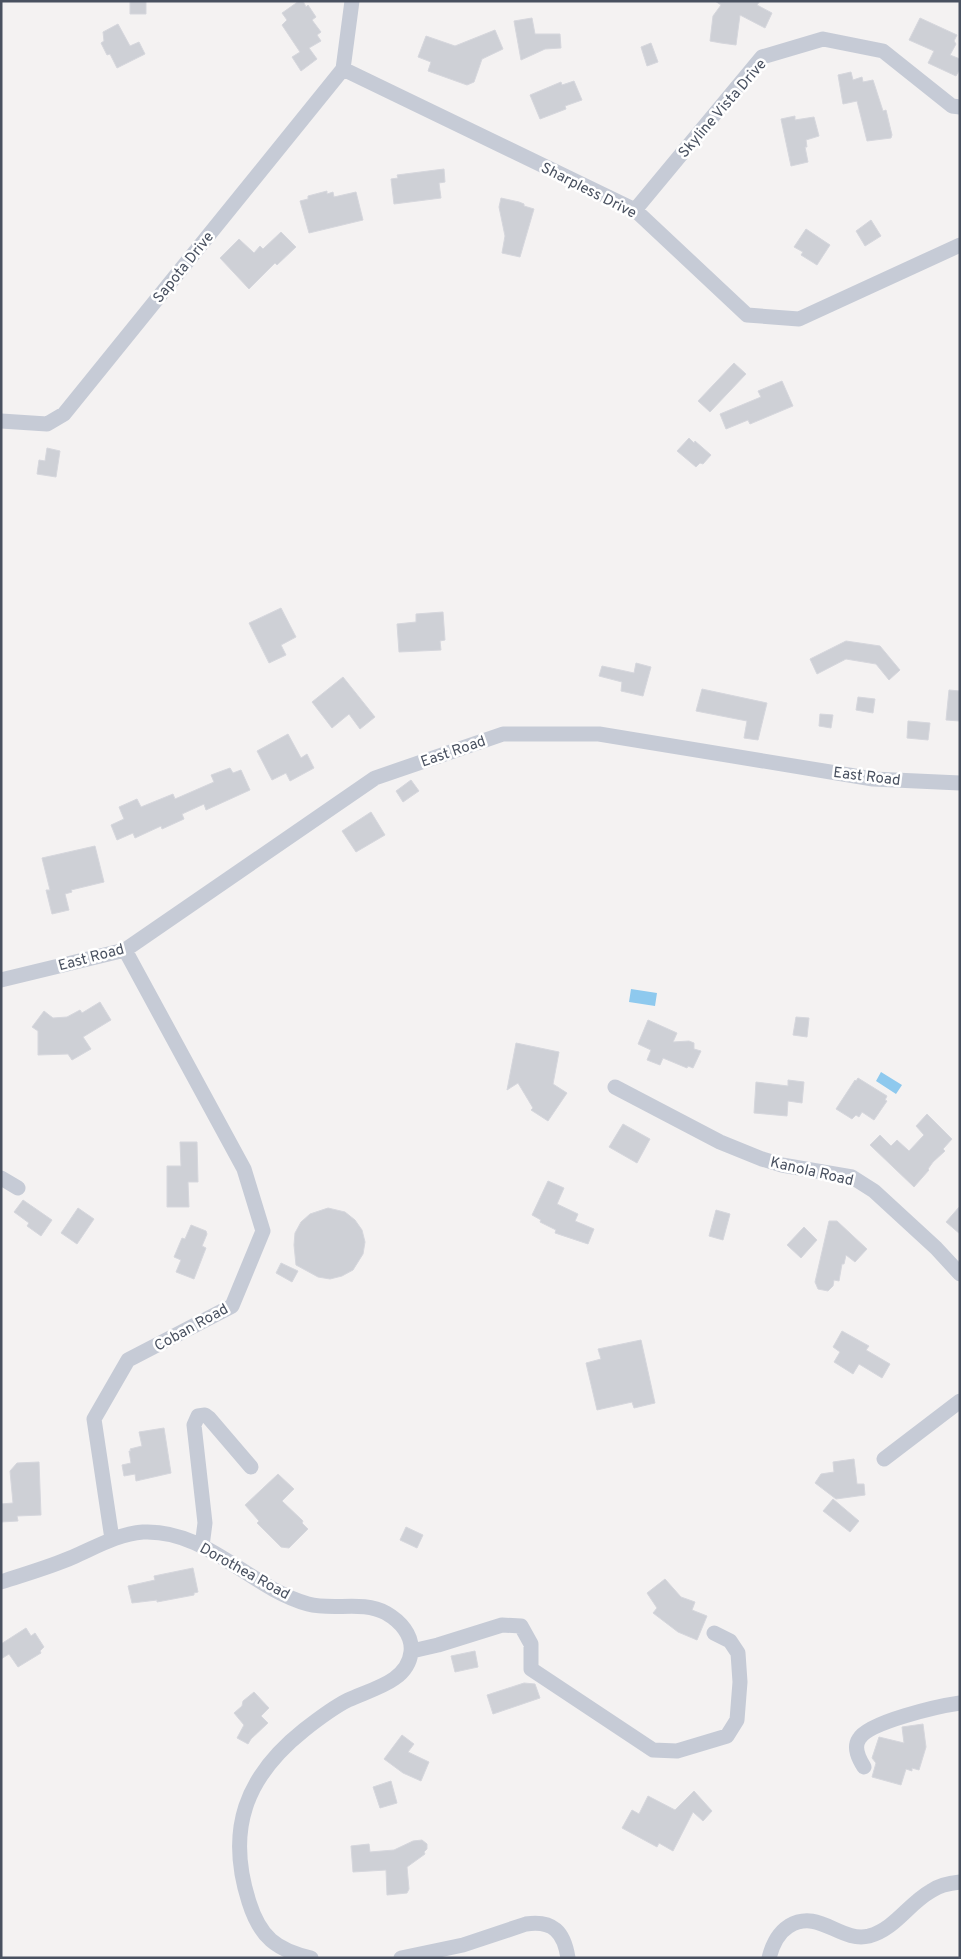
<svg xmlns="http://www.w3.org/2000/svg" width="961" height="1959" viewBox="0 0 961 1959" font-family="Overpass,sans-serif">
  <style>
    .water { fill: #8ec9ee }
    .building { fill: #ced0d6; stroke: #d6d7dd }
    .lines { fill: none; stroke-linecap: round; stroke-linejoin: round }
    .minor { stroke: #c6cbd6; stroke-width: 15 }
    .labels { text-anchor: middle; stroke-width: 5; stroke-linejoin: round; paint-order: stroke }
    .street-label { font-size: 15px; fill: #495160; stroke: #fff }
  </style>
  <rect width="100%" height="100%" fill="#f4f2f2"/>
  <path class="water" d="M631,989L657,993L655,1006L629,1002Z
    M881,1072L902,1085L896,1094L876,1081Z"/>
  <path class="building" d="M130,1H146V14H130Z
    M299,1H303L306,7L308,5L316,17L312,20L321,32L317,35L321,41L309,48L317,59L301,71L292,57L300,52L282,25L287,20L282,13Z
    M715,1H760L757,5L772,13L765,28L740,15L736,45L721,43L710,41L713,16L721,5Z
    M532,18L535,34H560L561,48L545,49L521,60L514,21Z
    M920,18L957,35L954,41L956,44L950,55L960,59V69L956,76L928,63L934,51L909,40Z
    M118,24L130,46L139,42L145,54L117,68L110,54L107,55L101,43L104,41L103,32Z
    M495,30L503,49L482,59L474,82L467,85L428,71L431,62L418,57L426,36L455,46Z
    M651,43L658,62L647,66L641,47Z
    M851,72L853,80L862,77L863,82L873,80L883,111L886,110L892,135L891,138L867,141L857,101L843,104L838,75Z
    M574,81L582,100L565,106L566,109L540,119L530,95L561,82L562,85Z
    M795,116V120L814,117L819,136L806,140L807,147H805L808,162L791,166L781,119Z
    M444,169L445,182L439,183L441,198L394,204L391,179L398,178L397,175Z
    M327,191V194L333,192L334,197L356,192L363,220L309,233L300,201L308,199V196Z
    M501,198L519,202L524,204V206L534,209L520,257L502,253L505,236L499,207Z
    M871,220L881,236L865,246L856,231Z
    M806,229L830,245L817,265L801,255L803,252L794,247Z
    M281,232L296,247L277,265L275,263L249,289L220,258L239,239L254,253L260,246L263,249Z
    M734,363L746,374L710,412L698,401Z
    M782,381L793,406L750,424L748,420L726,429L720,414L761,397L758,391Z
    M689,438L694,443L695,441L711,455L703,464L700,463L696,467L677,451Z
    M47,448L60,451L56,477L37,474L39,460L45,461Z
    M281,608L296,637L281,645L286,655L269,663L249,623Z
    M443,612L445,640L440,641L441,650L399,652L397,624L416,622V614Z
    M846,641L880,646L900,670L889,680L876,664L846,659L817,674L810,659Z
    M636,663L651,667L643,696L621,691L622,682L599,676L602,666L634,673Z
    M343,677L375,717L360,729L349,714L332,728L312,702Z
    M702,689L767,703L758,740L744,738L747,721L696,711Z
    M949,690L960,691V721L946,720Z
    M858,697L875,699L873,713L856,710Z
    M820,714L833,715L831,728L819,726Z
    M908,721L930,723L928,740L907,738Z
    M288,734L301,758L307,754L314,768L290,781L286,773L272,780L257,751Z
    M230,768L233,773L241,770L250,790L206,810L204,804L182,814L184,819L162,829L161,826L135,838L133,833L117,840L111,825L124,819L119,807L137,799L141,807L173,794L175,799L214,782L211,775Z
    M411,780L419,791L403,802L396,791Z
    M371,812L385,835L356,852L342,831Z
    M95,846L104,882L71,890L72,892L65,894L69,910L52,914L46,890H50L42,858Z
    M100,1002L111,1020L83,1037L91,1049L72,1060L68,1054L38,1055V1031L32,1027L44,1011L53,1018L67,1017L80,1010L82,1013Z
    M796,1017L809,1018L807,1037L793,1035Z
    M648,1020L677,1033L673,1042L689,1041L694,1043V1049L701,1051L693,1068L688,1066L687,1068L663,1058L660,1065L647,1060L651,1050L638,1044Z
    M516,1043L559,1052L553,1084L567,1093L548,1121L531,1110L533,1108L518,1083L507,1090Z
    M858,1078L887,1096L885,1100L887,1101L874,1120L862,1112L859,1117L856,1115L852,1119L836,1109L855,1080L856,1081Z
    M788,1080L804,1082L802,1103L788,1101L787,1116L754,1113L756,1082L788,1086Z
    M927,1114L952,1139L943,1149L945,1151L933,1162L928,1169L929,1170L914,1187L870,1145L880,1135L891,1146L897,1140L909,1151L924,1135L916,1126Z
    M623,1124L650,1139L637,1163L609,1147Z
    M180,1142H197L198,1182H188L189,1207H167V1166H181Z
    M548,1181L564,1188L557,1204L578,1214L575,1221L594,1229L588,1244L555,1233L556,1230L540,1222L541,1220L532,1215Z
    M23,1200L52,1220L41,1236L27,1226L29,1223L14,1212Z
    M960,1206V1234L946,1222Z
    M78,1208L94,1219L77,1244L61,1233Z
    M328,1208L345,1212L355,1220L362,1230L365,1242L363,1254L353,1270L342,1276L330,1279L318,1277L296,1265L294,1245L295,1233L301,1222L310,1214Z
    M716,1210L730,1214L723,1240L709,1236Z
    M829,1221H837L867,1249L855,1262L846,1255L844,1264H842L839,1281L834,1280L833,1286L828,1291L818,1289L815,1282Z
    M191,1225L206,1231L207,1234L202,1246L206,1248L194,1279L176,1272L181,1260L174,1257L182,1238L185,1239Z
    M804,1227L817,1240L801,1258L787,1245Z
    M281,1263L298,1271L292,1282L276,1273Z
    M842,1331L869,1346L866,1350L890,1364L882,1378L859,1364L853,1374L834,1362L840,1352L833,1347Z
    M641,1340L655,1403L634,1408L632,1402L597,1410L586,1363L601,1359L598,1349Z
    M164,1428L171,1473L136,1481L135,1474L124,1476L122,1465L131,1463L129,1451H131L130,1449L142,1446L139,1432Z
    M854,1459L857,1484H864L865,1495L836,1499L815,1483L821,1474L834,1472L833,1462Z
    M39,1462L41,1515L17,1516L18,1521L1,1522V1504L13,1503L10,1471L17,1463Z
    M278,1474L294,1489L282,1501L303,1521L302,1523L308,1529L289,1548L281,1547L257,1523L259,1521L245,1505Z
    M833,1499L859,1521L850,1532L823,1511Z
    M406,1527L423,1535L417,1548L400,1540Z
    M193,1568L198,1592L194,1593V1595L157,1602V1600L132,1603L128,1586L155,1580L154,1576Z
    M665,1579L681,1597L695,1602L692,1610L707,1616L697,1640L678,1632L653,1613L657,1608L647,1593Z
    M26,1628L31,1636L35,1633L44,1647L40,1651L41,1653L18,1667L9,1654L1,1659V1644Z
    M475,1651L478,1667L455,1672L451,1656Z
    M524,1683L535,1684L540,1698L493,1714L487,1695Z
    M254,1692L269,1708L261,1716L268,1723L251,1739L248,1744L237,1738L244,1725L234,1713L242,1706L243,1701Z
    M923,1724L926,1747L919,1770L912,1768V1771L906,1769L901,1785L872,1777L876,1763L872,1758L879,1737L904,1743L902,1727Z
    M402,1735L414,1744L408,1752L429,1762L421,1781L403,1773L384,1759Z
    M391,1781L397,1803L380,1808L373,1787Z
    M694,1791L712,1811L703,1821L693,1812L673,1851L659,1843L657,1847L622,1828L632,1810L639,1814L648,1796L675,1810Z
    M422,1840L427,1844V1849L424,1852L425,1854L407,1867L409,1889L407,1893L387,1895L386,1870L353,1872L351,1846L369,1844L370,1852L394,1850L413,1841Z"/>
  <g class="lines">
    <path class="minor" d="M352,1L343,69L635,210L747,315L799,319L960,245
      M635,210L762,57L823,39L883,51L952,106L960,107
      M1,421L47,424L64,414L343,69
      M1,980L125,950L375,778L503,734H599L873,779L960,783
      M615,1087L720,1142L762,1159L782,1165L852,1177L874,1191L936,1248L960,1274
      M1,1178L18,1188
      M884,1459L960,1401
      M112,1539L94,1419L128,1360L232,1306L263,1231L244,1169L125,950
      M202,1546L205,1523L194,1425L198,1416L205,1415L209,1418L251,1467
      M1,1582C25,1574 50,1567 73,1557C96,1547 118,1534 143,1532C207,1529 250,1588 308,1604C334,1611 362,1600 386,1613C400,1621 413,1635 411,1652C408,1682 371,1689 348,1700C332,1708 318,1719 304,1730C245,1777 226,1830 249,1902C260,1937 276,1950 311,1958
      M412,1651L438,1645L502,1625L521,1626L531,1644V1669L653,1750L677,1751L727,1736L737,1720L740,1682L738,1653L730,1641L714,1633
      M864,1767C859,1759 853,1748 859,1739C868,1722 939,1706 960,1703
      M401,1958L463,1945L526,1924C553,1920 564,1932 568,1958
      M769,1958C772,1946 778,1933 789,1926C819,1908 840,1943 869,1936C895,1929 908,1904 931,1891C939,1885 950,1883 960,1882"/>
  </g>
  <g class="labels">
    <g class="street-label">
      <text transform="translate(722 108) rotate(-49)" y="5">Skyline Vista Drive</text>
      <text transform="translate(589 190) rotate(27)" y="5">Sharpless Drive</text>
      <text transform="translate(183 267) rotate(-51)" y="5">Sapota Drive</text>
      <text transform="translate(453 751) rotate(-19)" y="5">East Road</text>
      <text transform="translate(867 776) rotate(7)" y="5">East Road</text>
      <text transform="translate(91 957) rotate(-15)" y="5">East Road</text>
      <text transform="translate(812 1171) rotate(13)" y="5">Kanola Road</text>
      <text transform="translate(191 1327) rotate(-29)" y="5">Coban Road</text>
      <text transform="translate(245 1571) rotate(29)" y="5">Dorothea Road</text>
    </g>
  </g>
  <rect width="961" height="1959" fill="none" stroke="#495160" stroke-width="5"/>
</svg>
